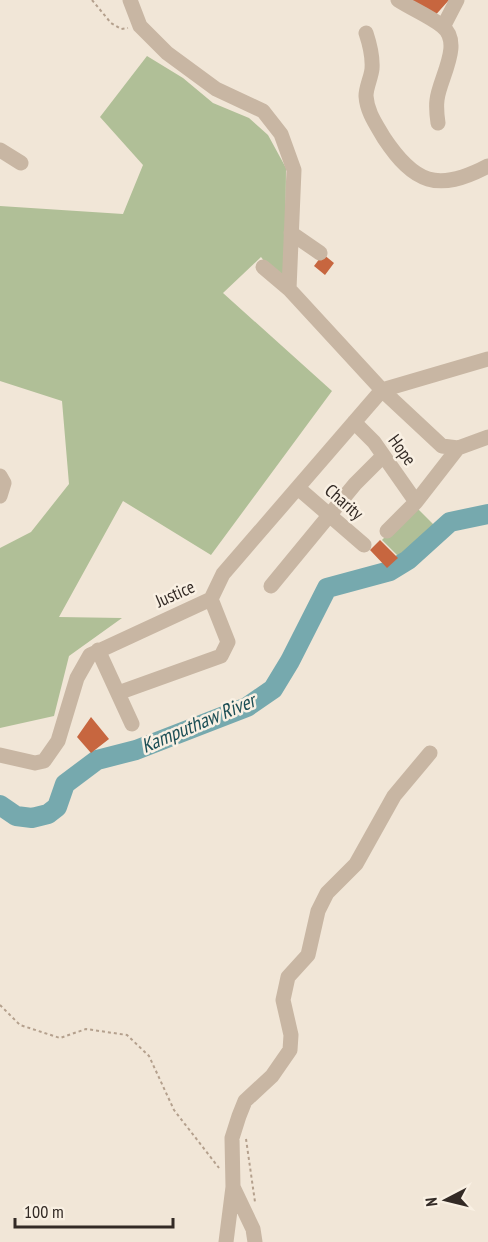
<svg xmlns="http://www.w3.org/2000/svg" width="488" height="1242" viewBox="0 0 488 1242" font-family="'PT Sans Narrow',sans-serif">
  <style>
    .green { fill: #b0bf97 }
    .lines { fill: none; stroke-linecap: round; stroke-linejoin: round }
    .river { stroke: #76a9ae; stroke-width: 20 }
    .building { fill: #c7663f }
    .path { stroke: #b4a08d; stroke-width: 2; stroke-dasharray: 3 3; stroke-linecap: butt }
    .minor { stroke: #c8b6a3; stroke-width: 15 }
    .labels { text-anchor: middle; stroke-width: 5; stroke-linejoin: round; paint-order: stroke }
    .street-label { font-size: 18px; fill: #332a25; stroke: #f9f0e3 }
    .water-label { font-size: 20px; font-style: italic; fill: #1b4e55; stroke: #f9f0e3 }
  </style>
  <rect width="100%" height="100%" fill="#f1e6d7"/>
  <path class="green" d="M147,56L183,78L213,103L249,118L268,135L286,168L285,277L268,266L261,257L223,293L332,391L211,555L123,501L59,617L122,618L69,656L54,716L0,728V548L31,532L69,484L62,401L0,381V206L123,214L143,165L100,117Z
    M415,506L434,525L401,559L382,540Z"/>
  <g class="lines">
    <path class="river" d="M0,805L16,816L32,818L48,814L57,807L65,784L97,760L136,750L247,707L273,689L290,661L327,588L390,571L408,560L450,522L488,514"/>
  </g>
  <path class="building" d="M411,0H449L432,19Z
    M323,254L334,263L325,275L314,266Z
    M380,540L398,558L387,568L370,550Z
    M91,717L109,739L91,753L77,737Z"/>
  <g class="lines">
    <path class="path" d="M92,0L111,23L121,29L128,28
      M0,1005L20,1025L60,1038L86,1029L127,1035L149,1056L174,1110L219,1168
      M246,1139L255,1202"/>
    <path class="minor" d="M130,0L140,26L167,53L216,89L263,111L281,134L294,170L289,289
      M398,0C412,9 429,16 442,26C464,43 439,79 437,100C436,108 437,116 438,123
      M443,27L457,0
      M366,33C370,45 373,56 372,69C371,78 366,87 366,96C367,112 376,124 384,138C414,183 437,193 488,166
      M0,150L21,163
      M291,233L320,253
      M263,267L289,289L382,390L442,446L458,448L488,437
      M354,422L374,442L416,502
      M0,476L4,483L0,496
      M298,488L364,545
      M387,531L416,502L458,448
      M271,586L355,484L383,456
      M98,650L132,724
      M118,693L221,656L228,642L211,599
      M0,755L35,763L44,761L58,741L77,678L90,655L211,599L223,574L382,390L488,359
      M233,1187L253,1229L255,1242
      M226,1242L233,1187L232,1138L239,1116L245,1101L272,1076L290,1050L291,1035L283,1000L288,977L308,955L318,911L327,893L356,864L394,796L430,753"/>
  </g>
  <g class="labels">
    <g class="street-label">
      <text transform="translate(402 450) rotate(54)" y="6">Hope</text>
      <text transform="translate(344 502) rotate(41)" y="6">Charity</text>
      <text transform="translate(175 594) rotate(-24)" y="6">Justice</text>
    </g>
    <g class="water-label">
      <text transform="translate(198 723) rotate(-23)" y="7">Kamputhaw River</text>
    </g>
  </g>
  <g transform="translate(446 1200) rotate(263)" stroke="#f9f0e3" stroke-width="4.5" paint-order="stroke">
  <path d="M0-4.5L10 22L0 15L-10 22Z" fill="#332a25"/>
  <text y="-9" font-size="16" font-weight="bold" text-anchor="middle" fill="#332a25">N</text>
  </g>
  <path d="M15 1218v9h158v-9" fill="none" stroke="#332a25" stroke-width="3"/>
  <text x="24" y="1218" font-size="18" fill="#332a25" stroke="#f9f0e3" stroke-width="4.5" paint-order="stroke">100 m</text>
</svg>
